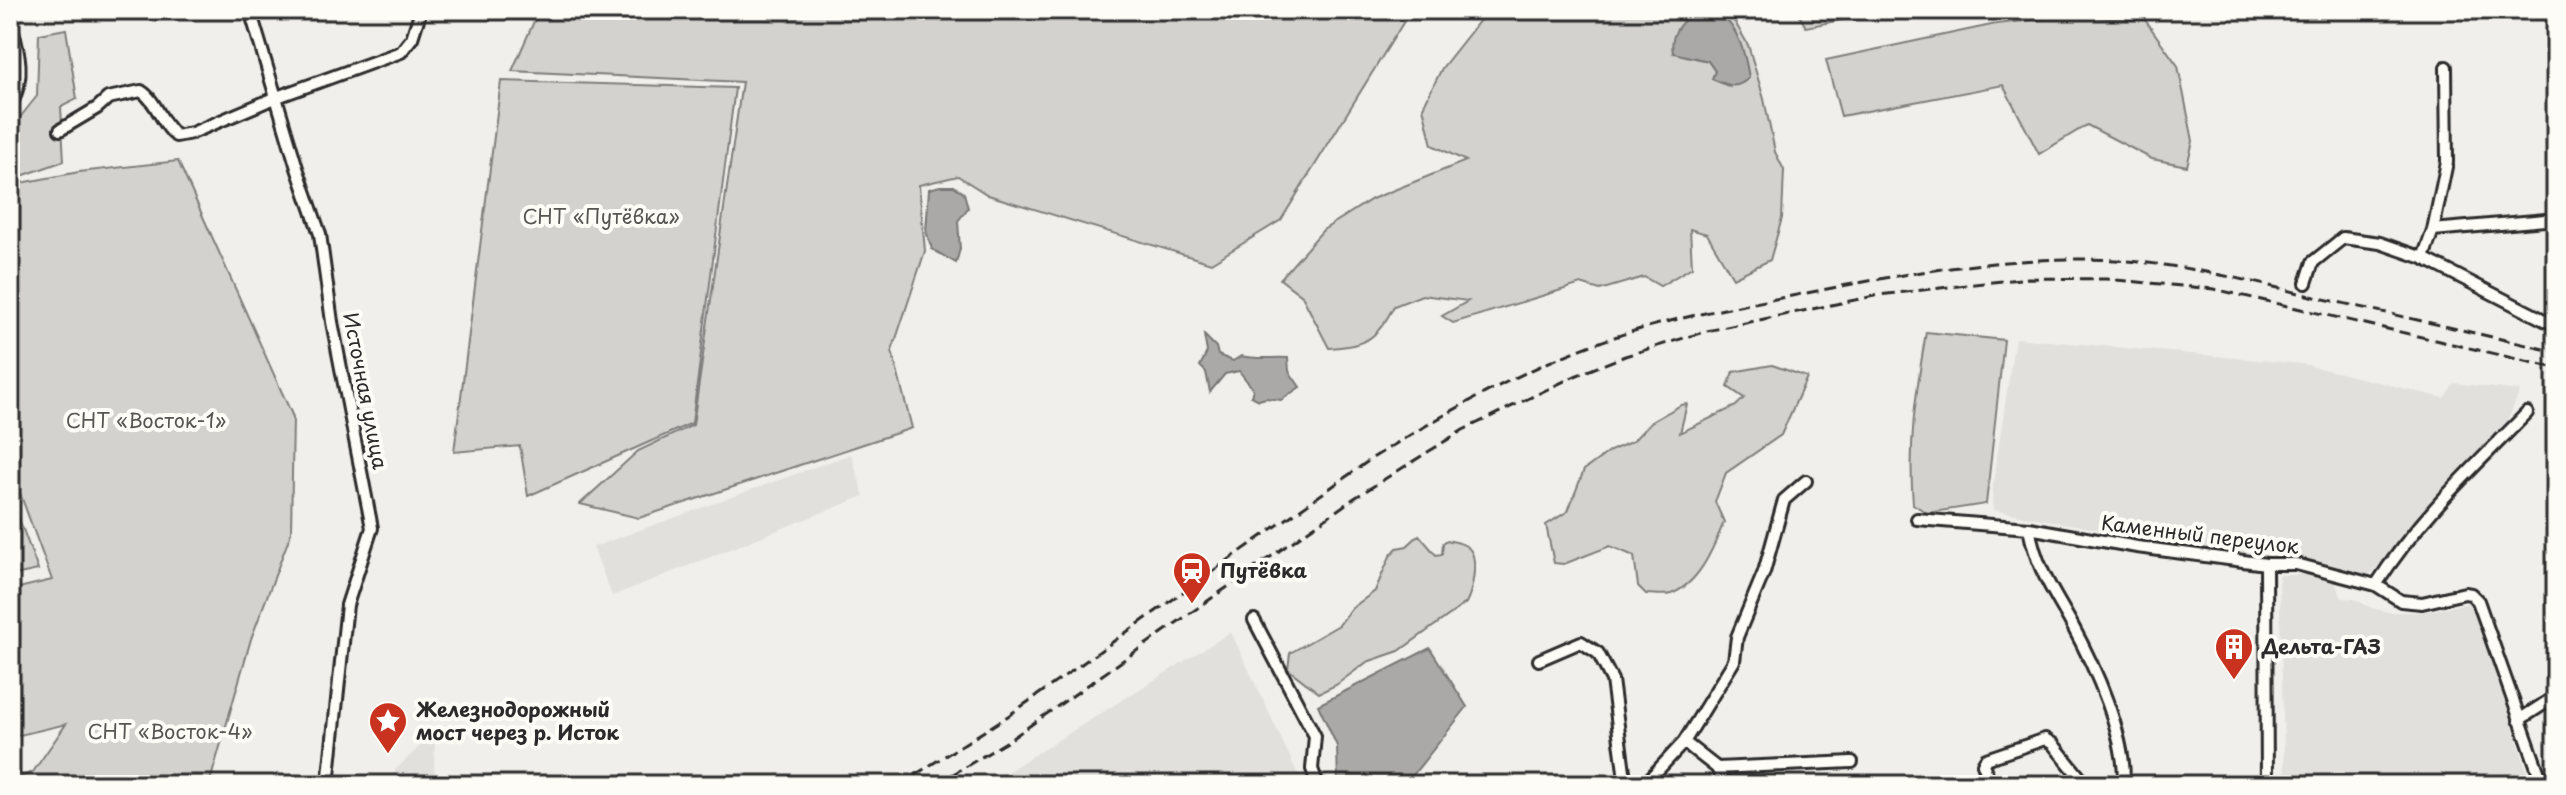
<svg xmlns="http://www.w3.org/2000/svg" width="2566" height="795" viewBox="0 0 2566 795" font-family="'Playpen Sans',sans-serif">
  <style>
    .built { fill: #e1e0dc }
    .green { fill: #d3d2cf; stroke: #7f7e7d; stroke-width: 2 }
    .water { fill: #aaa9a7; stroke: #777775; stroke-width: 2 }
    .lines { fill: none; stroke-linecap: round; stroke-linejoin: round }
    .minor-casing { stroke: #2b2b2b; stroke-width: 16 }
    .major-casing { stroke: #2b2b2b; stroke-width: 20 }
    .minor { stroke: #fdfcf7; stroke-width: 10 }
    .major { stroke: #fdfcf7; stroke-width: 14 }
    .rail { stroke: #2b2b2b; stroke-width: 3; stroke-dasharray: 12 6; stroke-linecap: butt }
    .labels { text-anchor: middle; stroke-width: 8; stroke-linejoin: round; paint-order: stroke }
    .park-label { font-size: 20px; fill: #555554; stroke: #fdfcf7 }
    .street-label { font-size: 20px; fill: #2b2b2b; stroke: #fdfcf7 }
    .poi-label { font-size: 20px; font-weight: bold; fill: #2b2b2b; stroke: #fdfcf7; text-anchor: start }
  </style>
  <rect width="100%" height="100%" fill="#f0efeb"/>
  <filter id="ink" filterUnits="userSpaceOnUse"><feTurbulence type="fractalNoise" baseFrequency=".0125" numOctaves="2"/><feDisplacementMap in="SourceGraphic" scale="16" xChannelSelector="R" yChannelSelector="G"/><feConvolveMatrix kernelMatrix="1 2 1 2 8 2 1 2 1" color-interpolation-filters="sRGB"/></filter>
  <g filter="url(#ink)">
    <path class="built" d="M2015,338L2302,364L2444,398L2454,383L2520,391L2504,429L2368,577L2268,548L2249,545L2248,557L1993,510V485Z
      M851,454L864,496L612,596L593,547Z
      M2319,574L2334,580L2342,598L2354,599L2372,608L2388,612H2424L2473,602L2528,774L2495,785H2285L2279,575Z
      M1231,632L1303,785H986Z
      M435,732L434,785H388L396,769Z"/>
    <path class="green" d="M539,10H1411L1281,220L1211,263L988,195L958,176L919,185L925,251L892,351L912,428L639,518L580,504L638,451L693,425L742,82L512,71Z
      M1488,10H1702L1689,15L1673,52L1708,61L1715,71L1712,79L1730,87L1725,17L1714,10H1728L1748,45L1764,99L1775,152L1784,170L1782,218L1770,260L1733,278L1707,234L1690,229L1692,267L1660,286L1644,277L1600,290L1581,284L1453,323L1442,316L1468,301L1422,295L1394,306C1377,339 1366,346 1329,348L1302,296L1280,279L1323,230L1372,199L1466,161L1432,145L1423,107L1442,68Z
      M1796,10H1892L1806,27Z
      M2073,16L2145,20L2178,66L2193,141L2187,166L2152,159L2087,125L2039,154L2003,85L1841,116L1826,60L1996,24Z
      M66,29L77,99L61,107L64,161L10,180V130L37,96L39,34Z
      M501,81L735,88L692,423L528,496L520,446L454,452Z
      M178,161L293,417L291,533L251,639L209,785H10V781L33,772L66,724L16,736L10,730V590L52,580L10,466V185L79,172Z
      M1926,332L2004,340L1986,504L1927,513L1913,504C1908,442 1916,393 1926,332Z
      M1772,365L1807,377L1781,435L1726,473L1715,502L1724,522C1713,548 1700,583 1671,594C1664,596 1654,594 1646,594L1638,586L1634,556L1610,546L1564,564L1554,563L1546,525L1568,511L1584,470L1610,451L1633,441L1651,422L1681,405L1687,404L1680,433L1736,406L1744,398L1728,387L1733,372Z
      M10,494L38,570L10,576Z
      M1419,535L1436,555L1442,554L1443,543L1447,540C1455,542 1466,543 1471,551C1478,563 1472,592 1466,603L1399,651L1367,662L1336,685L1319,693L1288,669L1290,653L1339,625L1352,608L1375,591L1390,556L1397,548L1407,546Z"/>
    <path class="water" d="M1702,10C1735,10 1745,52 1749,78C1735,91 1727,84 1712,79L1715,71L1708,61L1673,53C1669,32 1683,17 1702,10Z
      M940,186H954L964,193L968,208L958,221L960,249L956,263L932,249L926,231L929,189Z
      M1204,335L1216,347L1218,355L1233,361L1241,356C1260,360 1270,357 1288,358L1289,371L1300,387L1281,400L1266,398L1259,400L1251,396L1253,389L1239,371L1225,374L1210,392L1206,372L1200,366L1207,352Z
      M1430,648L1467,707L1405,785H1338L1337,746L1318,705Z"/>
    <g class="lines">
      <g class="minor-casing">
        <path id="minor" d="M250,10L297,168L320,234L332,322L372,528L347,605L328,785
          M60,130L97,108L108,98L141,91C157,101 161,124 176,136L192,133L277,97L401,52L412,38L421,10
          M2433,230L2447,162L2446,67
          M2423,258L2433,230L2556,219
          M2306,283L2313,262L2343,238L2380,243L2423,258L2546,321L2556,323
          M1917,519L2029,528L2137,547L2266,564H2296L2376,585L2401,601L2422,603L2465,593L2471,594L2478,601L2543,785
          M2029,528C2036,567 2052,589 2071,623C2095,667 2126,735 2124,785
          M2266,564L2267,785
          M2376,585C2417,520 2473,468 2527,413
          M1254,620L1315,736L1312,769L1318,785
          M1539,660L1581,642L1598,653L1612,680L1625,779L1631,785
          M2519,720L2556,696
          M1684,742L1717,768L1725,785
          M1717,768L1852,762
          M1644,785L1684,742L1734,661L1737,637L1764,572L1784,500L1806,481
          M1991,785L1983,764L1986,759L2045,739L2053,744L2086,785"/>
      </g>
      <g class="major-casing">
        <path id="major" d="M10,28C17,53 23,77 10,102"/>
      </g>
      <use href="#minor" class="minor"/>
      <use href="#major" class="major"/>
      <path class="rail" d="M899,785L1008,716L1374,457C1455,407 1542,358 1634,331C1697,312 1763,302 1827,289C1922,270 2018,255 2115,260C2183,264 2250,281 2315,297C2396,315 2476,333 2556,352
        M935,785L1008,741L1356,497L1463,430L1575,376L1625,356L1707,331L1879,295L2028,278L2106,279L2214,289L2556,368"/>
    </g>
  </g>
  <defs>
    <g id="station-pin" transform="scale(2)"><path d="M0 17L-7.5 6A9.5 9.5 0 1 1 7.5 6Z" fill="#c8321e" stroke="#fdfcf7"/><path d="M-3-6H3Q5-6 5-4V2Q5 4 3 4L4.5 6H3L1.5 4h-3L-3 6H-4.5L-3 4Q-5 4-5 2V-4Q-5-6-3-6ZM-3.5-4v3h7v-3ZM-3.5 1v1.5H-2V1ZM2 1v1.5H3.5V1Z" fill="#fff"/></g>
    <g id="building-pin" transform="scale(2)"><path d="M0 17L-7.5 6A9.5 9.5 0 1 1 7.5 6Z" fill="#c8321e" stroke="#fdfcf7"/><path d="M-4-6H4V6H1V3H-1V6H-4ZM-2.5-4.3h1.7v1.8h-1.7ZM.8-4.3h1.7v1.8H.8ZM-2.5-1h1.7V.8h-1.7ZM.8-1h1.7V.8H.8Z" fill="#fff"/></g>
    <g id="sight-pin" transform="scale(2)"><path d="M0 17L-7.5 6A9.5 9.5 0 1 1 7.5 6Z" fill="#c8321e" stroke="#fdfcf7"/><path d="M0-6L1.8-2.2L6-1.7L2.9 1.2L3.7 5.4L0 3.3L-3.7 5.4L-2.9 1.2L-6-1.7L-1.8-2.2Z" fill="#fff"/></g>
  </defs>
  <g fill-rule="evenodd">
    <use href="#station-pin" x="1192" y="571"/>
    <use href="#building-pin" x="2234" y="647"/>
    <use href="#sight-pin" x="388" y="721"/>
  </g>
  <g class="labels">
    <g class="park-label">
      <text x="601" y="224">СНТ «Путёвка»</text>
      <text x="146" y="428">СНТ «Восток-1»</text>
      <text x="170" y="739">СНТ «Восток-4»</text>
    </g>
    <g class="street-label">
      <text transform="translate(365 391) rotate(79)" y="7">Источная улица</text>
      <text transform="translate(2200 535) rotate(7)" y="7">Каменный переулок</text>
    </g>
    <g class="poi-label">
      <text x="1220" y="578">Путёвка</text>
      <text x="2262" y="654">Дельта-ГАЗ</text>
      <text x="416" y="717">Железнодорожный<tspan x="416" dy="23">мост через р. Исток</tspan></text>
    </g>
  </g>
  <rect width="2566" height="795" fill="none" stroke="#fdfcf7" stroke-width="40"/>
  <rect x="20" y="20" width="2526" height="755" fill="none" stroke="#2b2b2b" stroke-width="3" filter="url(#ink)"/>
</svg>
